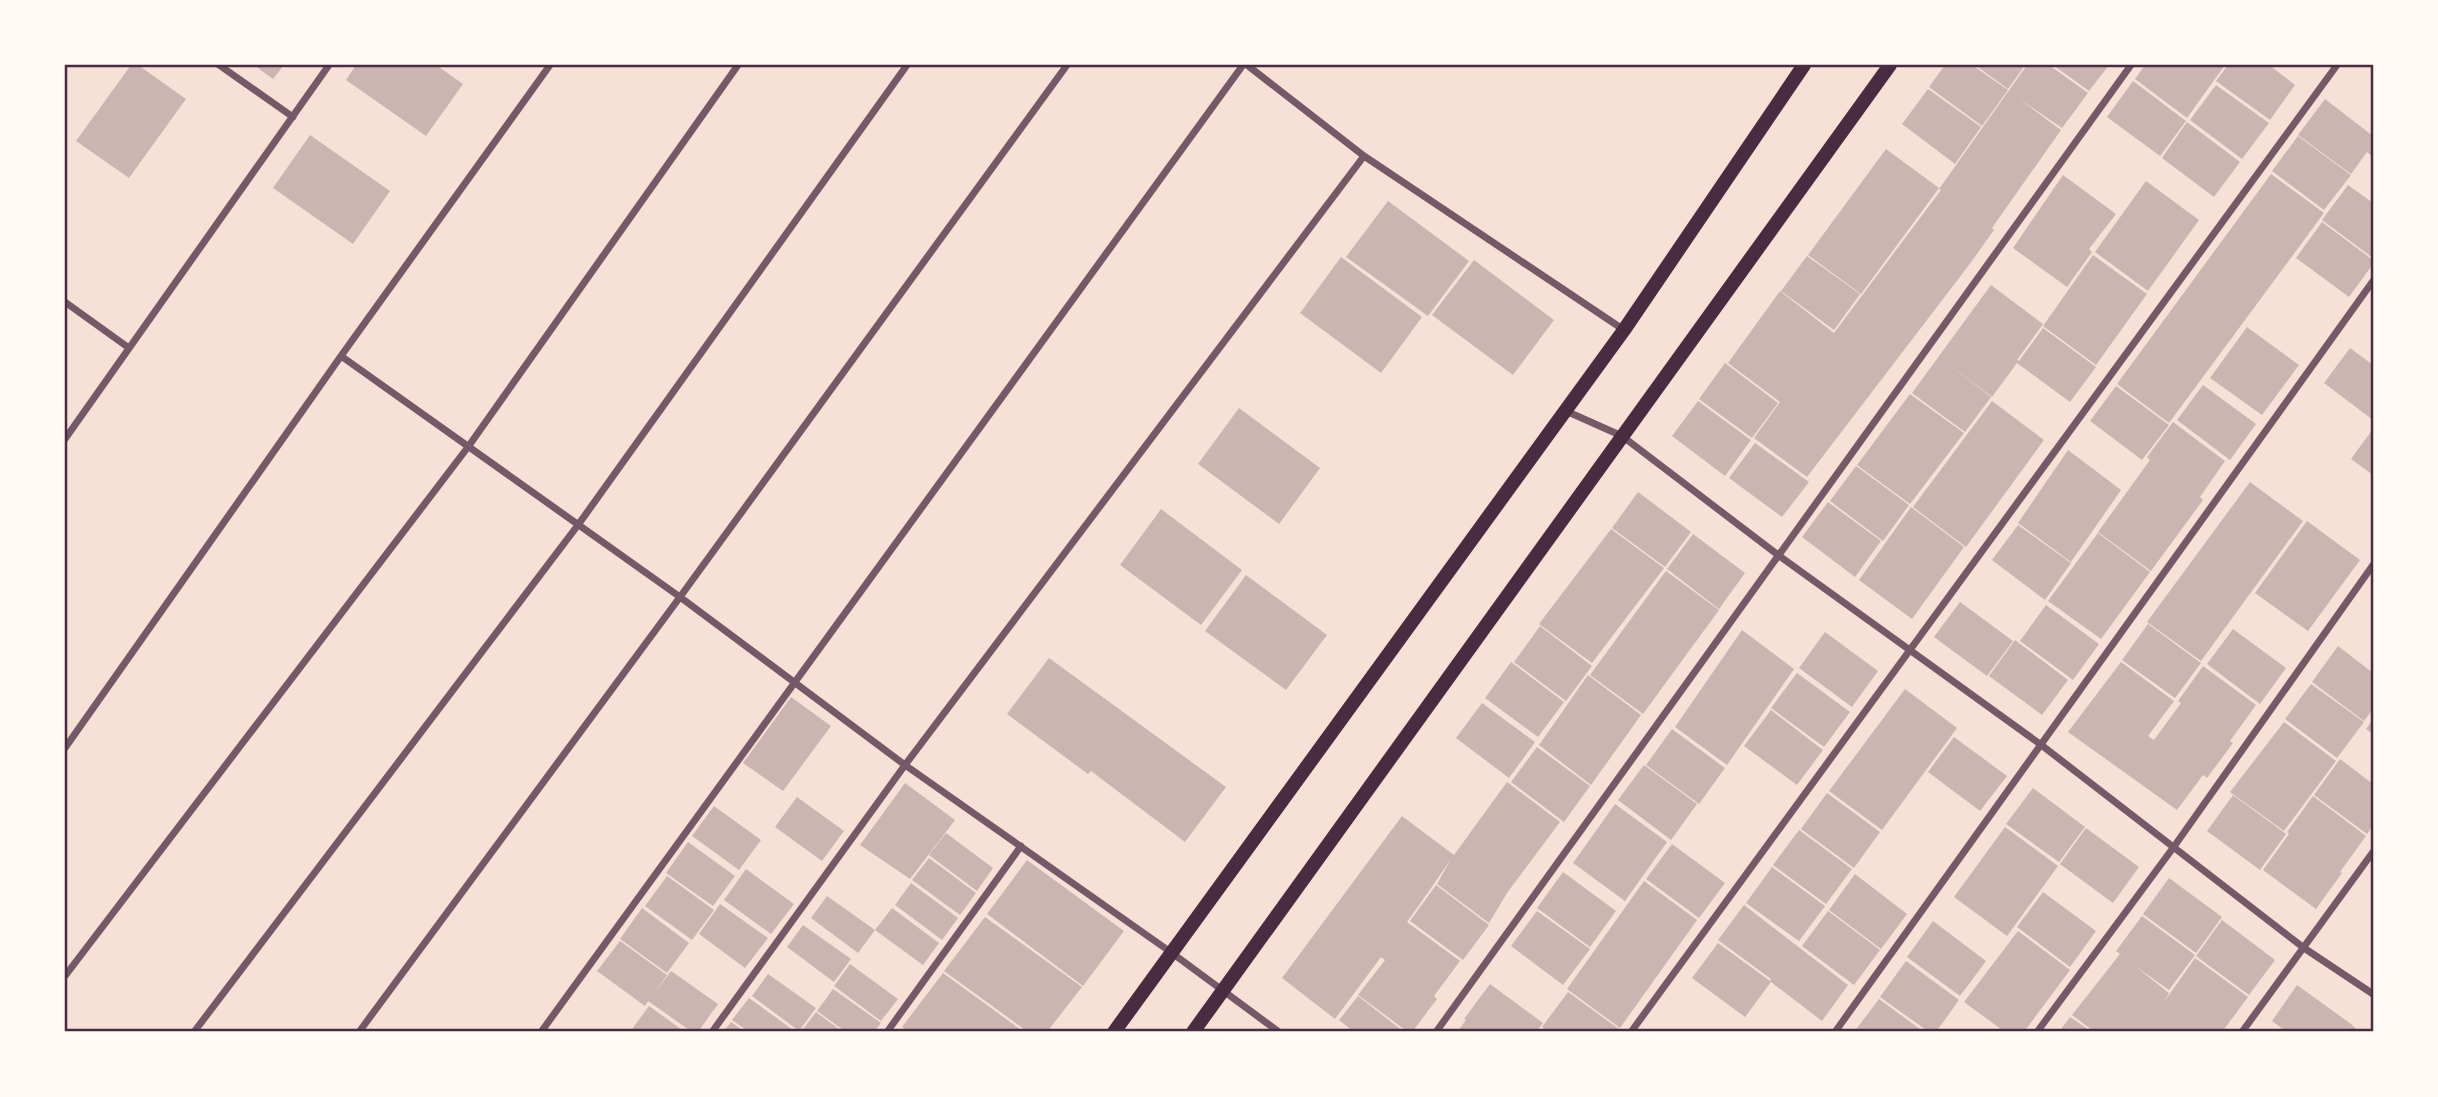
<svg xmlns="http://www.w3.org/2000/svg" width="2438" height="1097" viewBox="0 0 2438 1097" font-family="Overpass,sans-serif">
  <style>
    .building { fill: #ccb4b1 }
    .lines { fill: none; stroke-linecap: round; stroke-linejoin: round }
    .minor { stroke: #755966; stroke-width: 7 }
    .secondary { stroke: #4a2c40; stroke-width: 14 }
    .neatline { fill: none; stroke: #4a2c40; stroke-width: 2.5 }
  </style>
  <rect width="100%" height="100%" fill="#f7e1d7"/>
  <path class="building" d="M131,65H138L186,99L129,178L76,141Z
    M254,65H284L273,79Z
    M356,65H436L463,84L426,136L346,80Z
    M1945,65H1972L2008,90L1982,126L1929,87Z
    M1975,65H2025L2008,89Z
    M2027,65H2049L2088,93L2062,128L2018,98L2061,130L1992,228L1994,230L1969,265L1807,477L1754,438L1780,402L1728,363L1780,291L1834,333L1941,190L1939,189Z
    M2053,65H2109L2089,91Z
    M2145,65H2225L2187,118L2135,79Z
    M2228,65H2269L2295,85L2270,120L2216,81Z
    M2133,81L2186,121L2160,156L2107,117Z
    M2216,85L2269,123L2242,159L2190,120Z
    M1928,89L1981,127L1955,164L1902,124Z
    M2325,99L2373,136V157L2367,152L2351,174L2298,135Z
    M2187,122L2240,162L2214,197L2162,158Z
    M310,135L390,191L353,244L273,188Z
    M2298,136L2351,175L2324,210L2272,171Z
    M1886,149L1939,188L1861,294L1808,255Z
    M2271,174L2324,213L2169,423L2117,384Z
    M2063,175L2116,214L2089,249L2092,252L2067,287L2013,248Z
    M2146,181L2199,220L2148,291L2095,252Z
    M2348,185L2373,203V258L2322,220Z
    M1388,201L1469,261L1428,316L1346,257Z
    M2322,222L2373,260V264L2349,297L2296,258Z
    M2093,255L2147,294L2096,365L2043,326Z
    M1807,256L1860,294L1834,330L1781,291Z
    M1341,257L1422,317L1381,373L1300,313Z
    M1474,260L1554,320L1513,375L1432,315Z
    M1991,285L2043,324L2017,360L2019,361L2043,328L2096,367L2070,402L2017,363L1992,397L1943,360L1991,397L1965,432L1912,393Z
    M2247,327L2299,365L2262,415L2210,378Z
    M2350,348L2373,365V420L2324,383Z
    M1725,363L1778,403L1752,438L1699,399Z
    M2203,385L2256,424L2230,460L2177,420Z
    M2116,386L2169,425L2142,460L2090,421Z
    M1910,394L1964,433L1910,504L1857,465Z
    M1698,401L1751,440L1725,476L1672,436Z
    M1992,401L2044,440L1966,547L1913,507Z
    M1239,408L1320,468L1279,524L1198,464Z
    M2173,422L2225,461L2200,497L2203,500L2151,571L2098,532L2150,460L2147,457Z
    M2373,429V475L2351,459Z
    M1755,443L1809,482L1782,517L1729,478Z
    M2068,450L2121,490L2071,562L2018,523Z
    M1856,466L1909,505L1883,541L1830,501Z
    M2250,482L2303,521L2201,661L2147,622Z
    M1638,492L1691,532L1665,567L1612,528Z
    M1828,502L1881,541L1855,577L1802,537Z
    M1911,507L1964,547L1912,619L1859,580Z
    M1161,509L1242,570L1201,625L1120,565Z
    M2307,521L2360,560L2308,631L2255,593Z
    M2018,525L2071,563L2045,600L1992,560Z
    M1611,529L1664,568L1592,663L1539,624Z
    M2098,533L2150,572L2101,639L2048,601Z
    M1693,534L1745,573L1719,609L1667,569Z
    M1666,571L1719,610L1643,714L1590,675Z
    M1246,575L1327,635L1286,690L1205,631Z
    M1960,602L2013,641L1987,676L1934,637Z
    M2046,605L2099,644L2073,680L2020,641Z
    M2148,624L2201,663L2175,698L2122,660Z
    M1540,626L1592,666L1566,701L1514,662Z
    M2233,629L2286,668L2260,704L2207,664Z
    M1742,630L1794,669L1727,765L1675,727Z
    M1825,632L1878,671L1852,707L1799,668Z
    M2015,640L2068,680L2042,715L1989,676Z
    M2338,646L2373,673V709L2364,721L2312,682Z
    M1049,658L1226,787L1185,842L1091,771L1088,774L1007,714Z
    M1511,662L1564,702L1538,737L1485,698Z
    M2121,662L2174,701L2148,736L2154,740L2181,703L2178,701L2203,666L2256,705L2230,741L2233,743L2207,778L2203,775L2177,810L2068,732Z
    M1797,673L1850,712L1824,747L1771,708Z
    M1588,675L1641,715L1591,785L1539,745Z
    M2311,684L2364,722L2337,758L2285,719Z
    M1905,689L1957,728L1882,830L1829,791Z
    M791,697L831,726L783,791L743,763Z
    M1482,703L1535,742L1509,778L1456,738Z
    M1771,710L1823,750L1797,785L1744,746Z
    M2373,719V734L2366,729Z
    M2284,722L2336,761L2284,831L2230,792Z
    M1672,729L1725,768L1699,804L1646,765Z
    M1954,737L2007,776L1980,811L1928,772Z
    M1537,747L1590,786L1564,822L1511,782Z
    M2340,759L2373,784V825L2367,834L2314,795Z
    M1644,765L1697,804L1671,840L1618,800Z
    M1507,782L1560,822L1507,893L1489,923L1437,884L1451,859L1429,891L1407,922L1460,961L1434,996L1437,999L1412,1032H1408L1358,995L1385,960L1381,957L1335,1019L1282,978L1402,816L1454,855Z
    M905,783L955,820L910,879L860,845Z
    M2033,788L2085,827L2059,862L2006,824Z
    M1827,793L1880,832L1854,868L1801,829Z
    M2233,795L2286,834L2260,870L2207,831Z
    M2313,796L2366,836L2340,872L2342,873L2316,909L2263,870L2289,834L2287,832Z
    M797,797L844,831L822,861L775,827Z
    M1615,804L1667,842L1625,901L1573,863Z
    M714,806L761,840L739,870L692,836Z
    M2005,827L2058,866L2007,936L1954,897Z
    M2086,828L2139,867L2113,903L2060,864Z
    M1799,830L1852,869L1826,904L1773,865Z
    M946,833L993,868L977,891L929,855Z
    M688,842L735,876L713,906L666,873Z
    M1672,844L1725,883L1699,918L1646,879Z
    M929,858L976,893L960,915L912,880Z
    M1027,860L1124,931L1083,986L987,914Z
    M1772,867L1825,906L1799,941L1746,903Z
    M746,869L794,904L771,934L724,900Z
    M1563,872L1616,911L1590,947L1537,908Z
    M1855,874L1907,914L1881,949L1829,910Z
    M667,876L714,910L692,940L645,906Z
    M2169,878L2222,917L2196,953L2143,914Z
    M1644,881L1697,920L1620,1028L1567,989Z
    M911,883L958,918L942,940L895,905Z
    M1436,885L1489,925L1463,960L1410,921Z
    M2043,892L2096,931L2070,967L2017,927Z
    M827,896L875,930L858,953L811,918Z
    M720,904L768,938L745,968L699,934Z
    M1744,905L1848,985L1822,1021L1771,982L1745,1017L1692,978L1718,943L1770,981L1771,979L1718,940Z
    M642,908L689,943L667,973L620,939Z
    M892,908L939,943L923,965L875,930Z
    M1537,911L1590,949L1563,985L1511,946Z
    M1828,911L1880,950L1854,985L1802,946Z
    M2142,916L2195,955L2169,990L2135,966L2169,993L2164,1002L2195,958L2248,997L2222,1032H2146L2144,1029L2142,1032H2095L2072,1015L2120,954L2116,951Z
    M985,917L1082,987L1047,1032H1028L944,971Z
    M2222,920L2275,960L2249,995L2196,956Z
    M1933,921L1986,961L1960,996L1907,957Z
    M803,925L851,959L834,982L787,947Z
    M2018,931L2070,970L2024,1032H2005L1964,1002Z
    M620,941L667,975L654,994L671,971L718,1004L698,1032H692L648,1001L645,1006L597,971Z
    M1906,961L1959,1000L1936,1032H1929L1880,997Z
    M850,964L898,999L881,1021L834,986Z
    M943,973L1024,1032H908L902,1027Z
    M768,974L816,1008L799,1031L752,996Z
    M1490,984L1543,1023L1536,1032H1457L1466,1020L1464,1019Z
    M2297,985L2351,1024L2359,1032H2287L2272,1021Z
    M833,989L881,1023L874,1032H846L817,1011Z
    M1568,992L1623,1032H1548L1542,1027Z
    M1358,996L1404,1032H1354L1339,1020Z
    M749,998L796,1032H749L732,1020Z
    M1879,999L1924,1032H1854Z
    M649,1006L685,1032H630Z
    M816,1012L843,1032H801Z
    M2070,1017L2092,1032H2059Z
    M731,1022L745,1032H723Z"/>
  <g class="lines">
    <path class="minor" d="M219,65L293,117
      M1247,65L1364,156L1624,330
      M65,302L129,348
      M341,356L680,597L905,765L1172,953L1279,1032
      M1566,411L1622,436L1778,555L2040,744L2304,948L2373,994
      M65,439L329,65
      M65,748L341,356L550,65
      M65,976L468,447L738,65
      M194,1032L578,525L907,65
      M359,1032L680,597L1067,65
      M541,1032L1243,65
      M712,1032L905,765L1364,156
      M887,1032L1021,846
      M1436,1032L2131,65
      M1631,1032L2337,65
      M1835,1032L2373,281
      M2037,1032L2173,848L2373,565
      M2242,1032L2373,852"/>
    <path class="secondary" d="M1114,1032L1624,330L1804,65
      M1193,1032L1890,65"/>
  </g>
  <rect width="2438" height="1097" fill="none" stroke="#fffaf5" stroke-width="133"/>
  <rect x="66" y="66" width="2306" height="964" class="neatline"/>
</svg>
